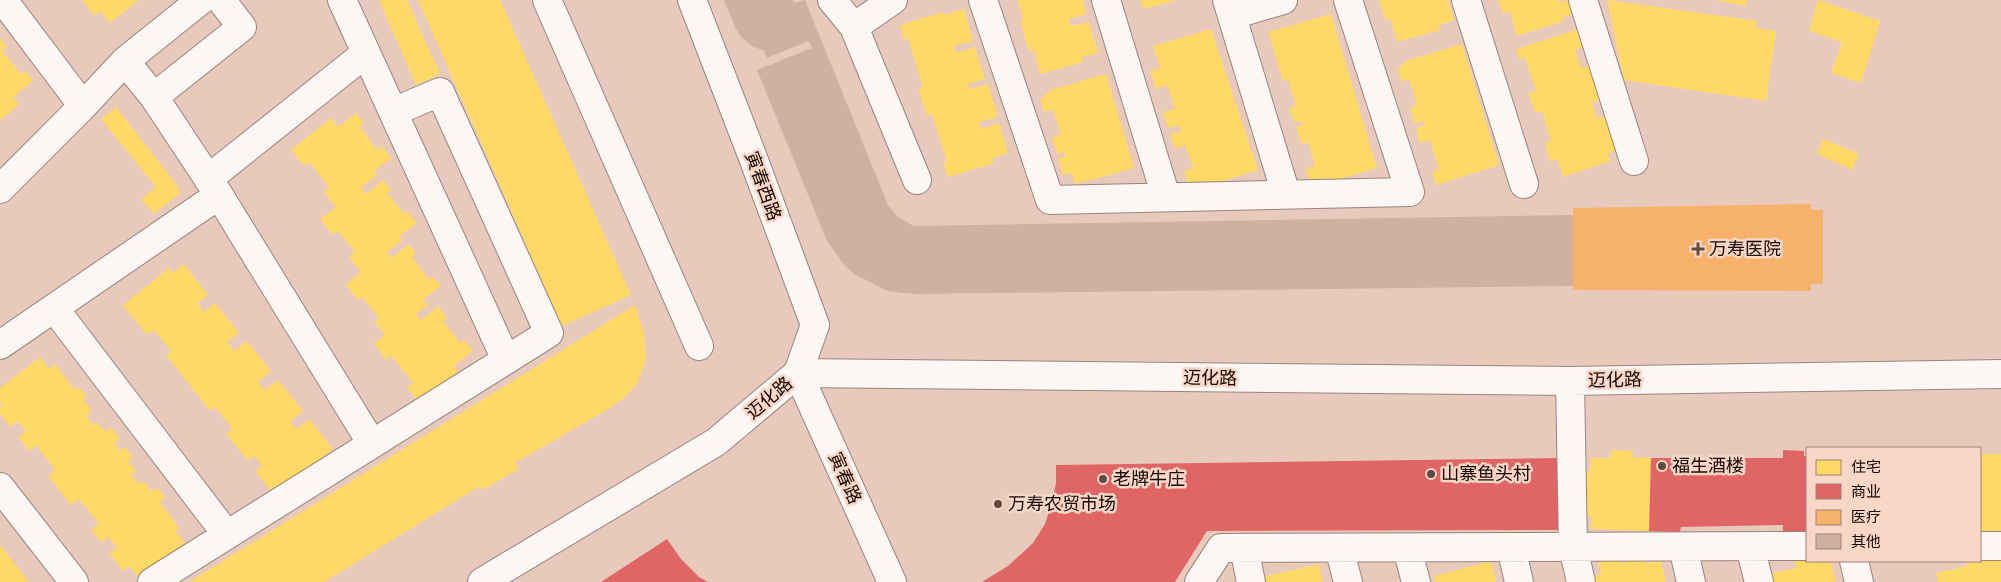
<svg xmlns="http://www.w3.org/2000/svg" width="2001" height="582" viewBox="0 0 2001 582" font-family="'Source Sans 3','Noto Sans SC',sans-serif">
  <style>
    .homes { fill: #ffd966 }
    .shops { fill: #e06666 }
    .health { fill: #f6b26b }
    .building { fill: #cfb1a2 }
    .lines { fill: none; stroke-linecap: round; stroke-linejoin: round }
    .minor-casing { stroke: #9a847a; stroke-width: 30 }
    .minor { stroke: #fcf7f5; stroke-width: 28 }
    .poi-dot { fill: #604b43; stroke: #f8d7c7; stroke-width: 2 }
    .labels { text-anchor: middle; stroke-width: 5; stroke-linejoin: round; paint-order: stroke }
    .street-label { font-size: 18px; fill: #170601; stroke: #f8d7c7 }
    .poi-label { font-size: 18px; fill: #170601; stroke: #f8d7c7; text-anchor: start }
  </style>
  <rect width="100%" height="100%" fill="#e8cabd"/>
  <path class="homes" d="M82,0H139L110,23L100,11L94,16Z
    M379,0H407L440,74L416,85Z
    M418,0H500L631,295L562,326Z
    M1018,0H1083L1086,14L1069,19L1071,26L1089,22L1098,53L1082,57L1083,62L1040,74L1034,50L1029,51L1020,21L1023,20Z
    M1140,0H1174V1L1143,9Z
    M1379,0H1448L1454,20L1439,25L1440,30L1397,42L1390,18L1385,20Z
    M1498,0H1558L1559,3L1569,0L1573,14L1563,17L1564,21L1517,36L1510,11L1503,14Z
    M1607,0L1757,21L1756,28L1776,31L1766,101L1624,80Z
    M1716,0H1747L1746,6Z
    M1818,0L1880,21L1861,83L1831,73L1842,42L1809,31Z
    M964,9L973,41L954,46L956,53L975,47L985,79L968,84L970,89L988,84L998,117L979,122L981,129L999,123L1008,153L992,158L994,163L948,177L943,163L947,162L932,114L927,116L918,88L923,87L908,38L904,39L900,25L944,12L945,15Z
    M1331,14L1377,168L1312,187L1306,169L1315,165L1308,142L1301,144L1296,127L1302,125L1301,121L1294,122L1289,108L1296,106L1288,80L1283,81L1268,32Z
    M1211,29L1258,170L1190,191L1184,171L1193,168L1185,145L1175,149L1170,134L1181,131L1179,125L1168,128L1163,112L1175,109L1167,85L1156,89L1150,71L1160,68L1153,46Z
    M1579,29L1585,47L1575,50L1581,68L1591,65L1602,99L1592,102L1597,119L1607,116L1618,150L1608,153L1611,161L1563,177L1557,159L1550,162L1545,143L1551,141L1542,111L1535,113L1528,93L1536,91L1525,58L1519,59L1516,49Z
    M0,37L7,47L2,51L21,74L25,71L33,81L13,97L19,105L0,120Z
    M1462,44L1499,165L1436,185L1432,171L1439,170L1430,140L1420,143L1416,128L1425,125L1424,121L1414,124L1410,108L1417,105L1409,79L1401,82L1398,69L1406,61Z
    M1106,74L1134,168L1075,184L1072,173L1063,175L1058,158L1066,156L1064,152L1057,154L1052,137L1061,135L1053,110L1044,112L1040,100L1050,90Z
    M116,107L178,187L180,193L154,214L141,199L156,187L101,119Z
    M356,113L364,123L360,127L377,150L382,146L391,158L374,171L377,175L361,188L366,194L383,180L391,190L387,193L404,214L407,211L417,223L399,236L402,240L387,252L391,258L409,244L416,254L412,257L429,280L433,277L441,286L423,299L428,305L416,314L421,320L438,306L447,318L443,321L460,343L464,340L473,351L454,366L458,372L419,403L407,387L413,383L391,355L386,360L374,344L385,335L374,321L379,318L362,297L358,300L346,285L361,272L349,257L355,252L338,231L333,235L320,219L336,207L324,192L329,187L309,162L304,166L291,150L331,118L338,127Z
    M1823,139L1859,154L1852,170L1817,154Z
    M184,264L208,295L197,303L204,312L215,303L239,333L227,342L234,351L247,341L271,371L258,382L265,390L278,380L303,411L290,421L296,429L309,419L333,449L320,459L323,463L278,499L255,471L262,466L254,455L248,461L226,434L232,428L215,407L210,411L166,355L171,351L154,330L147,335L123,305L169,268L173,273Z
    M635,305L644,334L646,359L638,382L625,397L610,408L515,463L519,469L482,490L480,486L324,582H189Z
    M40,357L49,369L55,364L75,390L79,387L87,397L83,400L92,411L86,416L93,425L97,422L105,432L111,427L120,439L114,443L120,451L125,447L133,457L128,461L136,471L131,475L139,484L143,481L152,492L158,488L165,497L160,502L179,528L175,531L186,544L140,580L129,566L123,571L109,553L117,548L108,537L101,542L91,530L99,524L79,499L71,505L48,476L55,470L36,445L29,451L18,437L26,431L18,421L10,427L0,413V407L3,404L0,401V388Z
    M1611,450L1633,451L1632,457L1651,458L1649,531L1591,529V516L1584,515L1585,471H1590L1591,458H1611Z
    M1980,454H2001V532H1980Z
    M0,545L29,582H0Z
    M1984,553L1986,561L2001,558V582H1938L1936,573L1967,566L1966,561H1980V554Z
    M1620,557L1622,563L1644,557L1646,564L1660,560L1666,582H1596L1595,576L1601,574L1598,563Z
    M1807,557V561H1814L1815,563L1830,561L1836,582H1767L1765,575L1796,568L1794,560Z
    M1491,561L1496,582H1436L1434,576Z
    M1319,564L1323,582H1263L1262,577Z"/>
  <path class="shops" d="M1783,450L1804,451V456H1807V532L1783,531V525L1681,527L1680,532L1649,531L1651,458H1783Z
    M1562,458L1560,530L1207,531L1175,582H982L1008,566L1033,543L1045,524L1052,502L1056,483V465Z
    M667,539L681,559L699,577L708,582H601Z"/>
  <path class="health" d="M1811,204V210H1823V284H1811V291L1573,290V208Z"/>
  <path class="building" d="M724,0H793L794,3L805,0L888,205L898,217L914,226L1573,215V286L913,294L887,291L854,274L845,266L827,241L757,70L812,48L809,41L767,58L763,50L753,47L742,38L736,29Z"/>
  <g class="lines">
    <g class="minor-casing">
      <path id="minor" d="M3,0L83,106
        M547,0L699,346
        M692,0L752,155L815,325L798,373
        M832,0L854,27L917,180
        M983,0L1050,200L1410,192L1348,0
        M1106,0L1166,197
        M1227,0L1286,194
        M1466,0L1524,184
        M1583,0L1634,161
        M1232,15L1283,0
        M854,27L893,0
        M125,61L154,97L219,195L372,444
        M154,97L242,27L221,0
        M393,112L506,360
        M208,179L366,53
        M0,189L83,106L125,61L201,0
        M54,308L227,535
        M0,345L219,195
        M798,373L892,582
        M1570,381L1573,547L1581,582
        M0,487L74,582
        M1980,546H2001
        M1511,547L1519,582
        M1683,547L1691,582
        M1750,547L1759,582
        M1244,548L1251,582
        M1339,548L1348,582
        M1407,548L1416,582
        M1854,561L1859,582
        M152,582L549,333L440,92L393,112L342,0
        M482,582L716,442L798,373L1570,381L2001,374
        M1199,582L1221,548L1807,546"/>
    </g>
    <use href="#minor" class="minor"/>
  </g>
  <g class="poi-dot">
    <path d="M1695.5 241.5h5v5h5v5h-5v5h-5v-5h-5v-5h5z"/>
    <circle cx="1662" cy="466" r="5"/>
    <circle cx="1431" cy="474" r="5"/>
    <circle cx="1103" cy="479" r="5"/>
    <circle cx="998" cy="504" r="5"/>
  </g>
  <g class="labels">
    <g class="street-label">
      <text transform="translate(763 186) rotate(70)" y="6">寅春西路</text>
      <text transform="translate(1210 378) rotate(1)" y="6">迈化路</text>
      <text transform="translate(1615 380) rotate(-1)" y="6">迈化路</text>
      <text transform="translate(769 398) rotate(-40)" y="6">迈化路</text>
      <text transform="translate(845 478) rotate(66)" y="6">寅春路</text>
    </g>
    <g class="poi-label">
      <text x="1709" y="255">万寿医院</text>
      <text x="1672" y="472">福生酒楼</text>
      <text x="1441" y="480">山寨鱼头村</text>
      <text x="1113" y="485">老牌牛庄</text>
      <text x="1008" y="510">万寿农贸市场</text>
    </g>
  </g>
  <rect x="1806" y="447" width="175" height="115" fill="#f8d7c7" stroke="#9e8378"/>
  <rect x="1816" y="460" width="25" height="15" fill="#ffd966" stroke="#9e8378"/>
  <text x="1851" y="472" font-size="15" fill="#170601">住宅</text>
  <rect x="1816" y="484" width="25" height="15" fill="#e06666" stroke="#9e8378"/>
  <text x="1851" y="497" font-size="15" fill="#170601">商业</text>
  <rect x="1816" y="510" width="25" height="15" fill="#f6b26b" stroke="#9e8378"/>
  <text x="1851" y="522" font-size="15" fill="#170601">医疗</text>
  <rect x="1816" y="534" width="25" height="15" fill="#cfb1a2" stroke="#9e8378"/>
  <text x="1851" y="547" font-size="15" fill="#170601">其他</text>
</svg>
